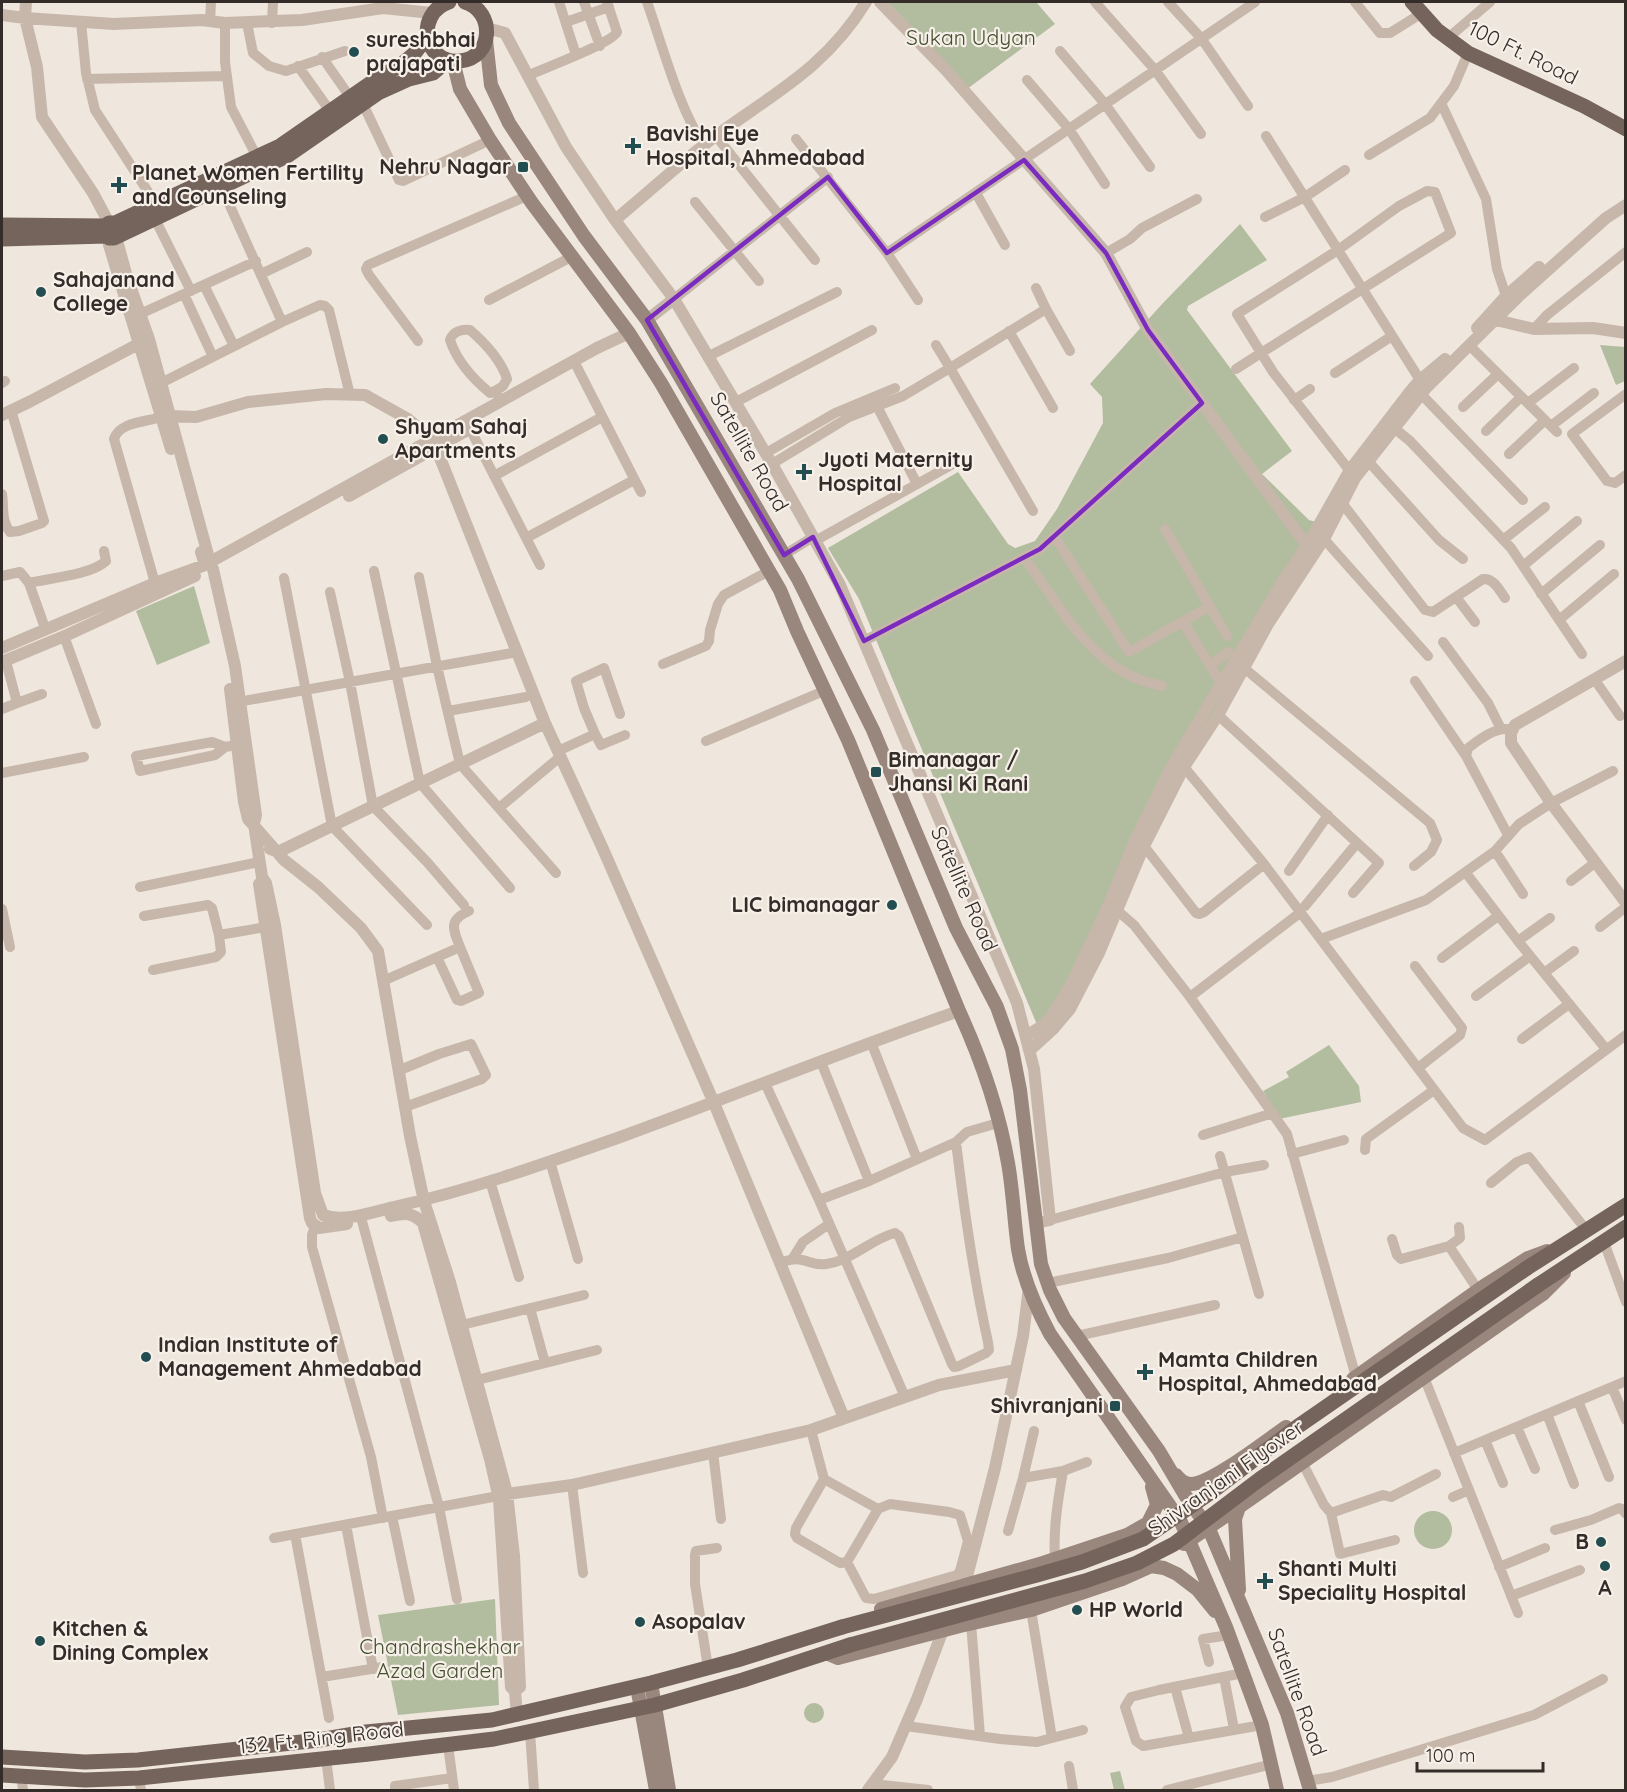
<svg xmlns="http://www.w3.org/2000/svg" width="1627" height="1792" viewBox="0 0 1627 1792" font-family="Quicksand,sans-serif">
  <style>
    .green { fill: #b2bc9f }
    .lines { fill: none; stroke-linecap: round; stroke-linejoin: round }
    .minor { stroke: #c6b7aa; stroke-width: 10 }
    .tertiary { stroke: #c6b7aa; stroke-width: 12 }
    .secondary { stroke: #99867c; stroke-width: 14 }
    .primary { stroke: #74645c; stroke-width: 15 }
    .primary-bridge { stroke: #74645c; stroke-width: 15 }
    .marked { fill: none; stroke: #7b2cbf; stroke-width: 4.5; stroke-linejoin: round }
    .poi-dot { fill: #234e51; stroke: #f7f0e9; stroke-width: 2 }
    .labels { text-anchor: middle; stroke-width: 4.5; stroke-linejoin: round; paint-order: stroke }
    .park-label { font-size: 21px; fill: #444f2f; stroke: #f7f0e9 }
    .poi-label { font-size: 21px; font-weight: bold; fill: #342c29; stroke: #f7f0e9; text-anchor: start }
    .street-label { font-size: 21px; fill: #342c29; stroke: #f7f0e9 }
  </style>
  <rect width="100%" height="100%" fill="#efe6dd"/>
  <path class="green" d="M885,2H1036L1055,24L967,89Z
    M1240,224L1267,260L1188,306L1187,310L1292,451L1262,474L1309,520L1319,523L1323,530L1156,808L1076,989L1038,1027L859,599L828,548L958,472L1008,544L1015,548L1035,541L1057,509L1103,423L1102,397L1090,384L1163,303Z
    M1600,345L1625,347V381L1616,385Z
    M194,586L210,643L157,665L136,611Z
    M1329,1045L1359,1086L1361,1102L1279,1119L1263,1091L1289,1077L1286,1072Z
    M1414 1530a19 19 0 1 1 38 0a19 19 0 1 1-38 0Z
    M495,1599L499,1705L398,1715L378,1615Z
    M804 1713a10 10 0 1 1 20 0a10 10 0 1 1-20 0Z
    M1120,1771L1125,1790H1114L1110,1773Z"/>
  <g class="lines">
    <path class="minor" d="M559,2L576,55
      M584,2L600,46
      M647,2C663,47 678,106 704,146
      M1095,2L1155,70L1201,134
      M1168,2L1201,38L1248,106
      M1355,2L1380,33H1390L1422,13
      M210,21L211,2
      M81,22L86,73L95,110L156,204
      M566,22L609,7
      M225,23V62L231,107L257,157
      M247,23L253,53L269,66L286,71L345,51
      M272,23L273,2
      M1448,38L1490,2
      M1060,51L1105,104L1150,167
      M322,57L350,97
      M298,66L330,111
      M527,76C544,68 611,44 617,32L607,2
      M87,79L227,76
      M1027,80L1069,129L1105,184
      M1441,103L1486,199L1497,269L1506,296
      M363,104L399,180L403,181L490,140
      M716,136L815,260
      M1266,136L1420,380
      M796,139L887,253L1255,2
      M1369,155L1430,118L1454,86L1468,53
      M976,193L1005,245
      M695,202L759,281
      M1265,217L1305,197L1345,170
      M155,219L191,291
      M887,253L918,300
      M1106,253L1130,239L1142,228L1197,199
      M261,274L307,252
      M204,285L234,346
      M1036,288L1046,309
      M184,294L213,357
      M674,299L828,177
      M489,300L571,257
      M140,314L256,261
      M282,322L320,305L325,306L329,310L350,395
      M1534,329L1547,315L1626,252
      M1009,331L1053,408
      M418,341L369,275L366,269L368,265L527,196
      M1469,345L1557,432
      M709,356L837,292
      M577,367L641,492
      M1236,369L1261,353L1451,233L1435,192L1427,191L1399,206L1338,250L1237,314L1273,372L1353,475
      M1335,373L1392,336
      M2,383L5,381
      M161,383L282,322L222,188
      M495,391L503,386L507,379C501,360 485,343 470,330C462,329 453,331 450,340C457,361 473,379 490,393L495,391L501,401
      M1421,394L1523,500
      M1626,394L1572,434L1607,481L1615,483L1626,475
      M1294,400L1310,389
      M736,402L872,330
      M1528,403L1574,368
      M1463,407L1498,374
      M880,412L917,484
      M466,421L540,565
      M1551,426L1594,393
      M1394,428L1410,441L1511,548L1582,654
      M1486,431L1521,397
      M766,453L835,413L895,388
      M1509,454L1545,420
      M1368,461L1439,540L1463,559
      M772,464L849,417L903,396L950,368L936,345
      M494,476L602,417
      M2,494C4,507 1,521 10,532L19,531L42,523L44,521L11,410
      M1342,503L1425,610L1433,612L1483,579C1494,578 1499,590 1505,598
      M1033,511L950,368L1046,309L1070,351
      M1165,529L1227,636
      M1054,536L1129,652L1210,606
      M526,538L634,480
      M1324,539L1428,656
      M1503,540L1545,507
      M815,541L953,464
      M784,555L813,537
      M1024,557C1054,598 1081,649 1127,674C1137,680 1150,683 1162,686
      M1523,566L1577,521
      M374,571L420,783L510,888
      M2,576L20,572L29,583
      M419,577L437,666L460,764L556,873
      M284,578L332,826L427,925
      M155,583L114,439C119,422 146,422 161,417
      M330,592L350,682L373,806L427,862L464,905
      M1541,594L1600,545
      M1456,597L1475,622
      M1559,620L1614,574
      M1183,622L1221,683
      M45,628L29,583C50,578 91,575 106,561L104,551
      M64,636L96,724
      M864,641L1040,549L1202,403
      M1443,642L1488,703L1501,729
      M6,661L17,703L42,694
      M663,664L706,646L709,641L710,630L718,604L724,595L769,571
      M1210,665L1229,652
      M1244,668L1430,823L1437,840L1431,852L1414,866
      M1415,681L1466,756L1508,835
      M1597,683L1620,716
      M232,703L518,652
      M2,709L17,703
      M448,711L526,697
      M1218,715L1379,863L1353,893
      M595,734L584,708L576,681L604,668L620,714
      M706,741L826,690
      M225,747L212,742L136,756L140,771L215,755L225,747L236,745
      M558,751L595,734L601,745L625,735
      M1466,756L1468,748C1479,740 1494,728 1507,729
      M1184,767L1264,864L1463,1128L1485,1140L1626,1035
      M2,773L84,757
      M499,808L561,756
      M1144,846L1196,913L1199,914L1204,912L1264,864
      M1495,851L1523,894
      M1289,871L1328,815
      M1466,873L1518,941L1606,1049
      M1571,881L1596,862
      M140,887L259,862
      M1111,905L1134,925L1190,997L1301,912
      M1305,906L1357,843
      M2,909L10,947
      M144,916L208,905L212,908L219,935
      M1600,927L1626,907
      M1321,939L1426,900L1495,851L1519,824L1551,803L1613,771
      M1518,941L1550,918
      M460,947C453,929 448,920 469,911
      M1442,958L1498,916
      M1415,966L1462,1028L1460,1035L1418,1068
      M153,970L216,957L221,952L219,935L266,927
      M1544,973L1574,951
      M383,981L460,947L479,993L461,1001L457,1000L437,957
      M1476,996L1530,956
      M1190,997L1287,1134L1356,1377
      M1522,1039L1569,1004
      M871,1042L917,1159
      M821,1062L869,1181
      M400,1070L439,1054L471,1044L486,1075L482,1079L405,1107
      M765,1083L819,1200L905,1397
      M1203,1135L1273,1113
      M1365,1150L1366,1139L1434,1090
      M1292,1154L1344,1140
      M1220,1156L1259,1294
      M550,1161L578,1259
      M490,1181L519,1277
      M1491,1183L1517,1162L1529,1157L1587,1231
      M819,1200L869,1181L956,1142L967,1132L998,1123
      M1050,1220L1225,1172L1264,1165
      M362,1221L439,1507L457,1599
      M315,1226L312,1235V1247L371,1457L383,1518
      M1392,1239L1397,1255L1401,1259L1449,1246L1478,1290
      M1604,1242L1626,1302
      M1449,1246L1460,1238L1459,1227
      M793,1258L803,1242L829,1224
      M781,1263C804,1253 808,1267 826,1264C851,1261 871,1239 895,1233L899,1236L952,1364L954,1367L959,1366L986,1353L989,1350L988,1342C973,1275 964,1209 956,1142
      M1048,1283L1168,1258L1243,1237
      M530,1308L545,1363
      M462,1325L584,1295
      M1077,1336L1215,1305
      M1424,1377L1518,1613
      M477,1380L597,1350
      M1612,1387L1626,1420
      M1578,1401L1609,1477
      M1547,1414L1574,1484
      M1517,1427L1535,1469
      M811,1430L824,1479L878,1509L890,1504L949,1512L960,1515L968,1541L960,1571L957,1575L874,1599L866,1598L847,1562
      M1485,1440L1503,1483
      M713,1452L721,1519
      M1454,1453L1626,1381
      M1302,1462L1324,1505L1331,1513L1340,1554L1395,1540
      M1023,1478L1063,1471
      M824,1479L796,1528L795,1534L797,1538L840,1563L847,1562L878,1509
      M572,1485L583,1573
      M1453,1497L1469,1490
      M1331,1513L1383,1495L1391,1497L1436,1474
      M392,1516L410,1601
      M346,1525L373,1669
      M1555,1530L1591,1520L1619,1508L1622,1509L1626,1514
      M1008,1531L1023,1478L1034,1431
      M295,1534L329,1718
      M274,1538L498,1496
      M1055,1559C1053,1529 1058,1500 1063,1471L1087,1462
      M1499,1567L1545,1548
      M1511,1596L1580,1570
      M971,1623L980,1736
      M1209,1662L1203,1639L1229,1635
      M708,1668L695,1584V1555L696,1551L717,1548
      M1243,1673L1159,1690L1131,1697L1125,1707L1136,1741L1143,1746L1262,1725
      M322,1677L383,1667
      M1224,1677L1234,1729
      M1175,1687L1189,1738
      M906,1726L1000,1739L1037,1742L1052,1738L1031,1610
      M530,1732L534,1790
      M1052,1738L1083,1730
      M448,1745L454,1790
      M326,1758L330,1790
      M1069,1766L1073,1790
      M21,1776L23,1790
      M139,1778L141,1790
      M1307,1781L1332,1777L1534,1715L1603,1679
      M873,1784L928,1790
      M395,1790V1786L452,1778
      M1167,1790L1272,1764"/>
    <path class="tertiary" d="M26,2L25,18L37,67L42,117L93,193L109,223
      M880,2L946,70L1106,253L1148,330L1311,551
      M2,15L25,18L114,24L202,20L225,23L302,20L383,8L432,13
      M487,28L505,33L566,147L615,220L674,299L647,320
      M615,220C649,192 682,161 717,135C776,92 827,66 866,2
      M116,237L127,277L149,339L210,562L597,348L629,333
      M109,238V245L171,449
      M674,299L772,464L840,585L1017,1003L1034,1069L1050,1220L1036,1223
      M1496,320L1534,329L1593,328L1626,333
      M1477,328L1506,296L1539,267
      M2,415L31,401L144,341
      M170,416L196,417L248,402L326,394L365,395L408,419L433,440L545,723L603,849L714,1103L844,1418
      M349,496L473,427
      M213,569L235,666L256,815L254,824L262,877L266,883L275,925L315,1193L323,1215C345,1223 375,1211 398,1206C475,1189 549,1162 623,1136C735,1095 846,1050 959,1011
      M2,648L155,583L205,565L201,552
      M1626,661L1515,725L1511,733V743L1551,803L1626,903
      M2,662L67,635L195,576
      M230,689L244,802L248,819L284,860L318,887L361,928L378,951L410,1136L424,1201L450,1282L507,1493L514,1556L520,1687L515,1691
      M270,849L278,852L545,723
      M259,884L310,1218L312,1223L319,1228L347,1224
      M1026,1036L1042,1026L1050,1018L1070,987L1109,904L1134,843L1172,766L1283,581L1307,546L1350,470L1409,393L1420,380L1445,359
      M1030,1050L1053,1029L1070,1009L1099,953L1144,846L1184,767L1218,715L1268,624L1324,539L1355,478L1426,388L1520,295L1606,218L1626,205
      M391,1216C405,1213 412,1212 423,1223L490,1459L499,1499L511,1687L515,1691L517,1716
      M500,1495L572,1485L811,1430L939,1385L1016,1370
      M965,1584L995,1468L1023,1336L1029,1287
      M868,1790L892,1757L917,1699L943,1630"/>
    <path class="secondary" d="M486,40L491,85L509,123L584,236L647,320L798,579L873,730L956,928L997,1007L1012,1049L1020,1090L1041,1264L1050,1290L1064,1318L1159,1451L1185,1495L1209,1529L1287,1713L1310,1790
      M453,61L460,89L490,140L532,203L629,333L661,383L780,590L797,631L848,740L959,1011C981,1059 999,1111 1008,1163C1013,1191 1014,1220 1018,1249C1023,1279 1036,1308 1050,1334L1181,1522L1226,1627L1262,1725L1277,1790
      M1353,1379L1484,1286L1528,1258L1547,1251
      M1176,1475C1179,1479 1185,1484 1191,1484C1211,1484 1267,1440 1286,1427
      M1184,1544L1239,1507
      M1239,1590L1235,1519L1239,1507L1543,1294L1564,1273
      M881,1609L1043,1563L1127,1535L1148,1523L1157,1505L1152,1487
      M826,1653L838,1658L960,1626L1031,1610L1122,1579L1151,1566L1164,1568L1177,1574L1198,1590L1215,1611
      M651,1683L669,1790
      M637,1687L656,1790"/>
    <path class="primary" d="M449,2C414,14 424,65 460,61C494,58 495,11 465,2
      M1412,2L1437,30L1468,53L1584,106L1626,129
      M115,223L280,146L371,83L402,64L414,54L424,41L427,34
      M2,225L105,226
      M118,235L119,230L115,223H109L105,226V234L109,238H114L287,156L378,93L409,79L433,73L448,60
      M2,239L106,236
      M1527,1268L1626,1205
      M1538,1285L1626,1227
      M2,1757L85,1762L138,1760L319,1740L366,1732L492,1720L651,1683L737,1660L842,1627
      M2,1775L85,1780L139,1778L369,1754L494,1739L655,1705L743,1680L850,1645"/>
    <path class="primary-bridge" d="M842,1627L1037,1575L1082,1562L1143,1539L1210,1493L1297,1427L1527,1268
      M850,1645L1085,1581L1137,1563L1174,1544L1260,1479L1538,1285"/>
  </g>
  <path class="marked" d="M1024,160L1106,253L1148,330L1202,403L1040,549L864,641L813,537L784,555L647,320L828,177L887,253Z"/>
  <g class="poi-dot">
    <circle cx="354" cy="52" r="6"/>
    <path d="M630 137h6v6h6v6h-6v6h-6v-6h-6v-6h6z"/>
    <rect x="517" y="161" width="12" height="12" rx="3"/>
    <path d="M116 176h6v6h6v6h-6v6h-6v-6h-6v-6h6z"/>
    <circle cx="41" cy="292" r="6"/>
    <circle cx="383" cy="439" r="6"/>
    <path d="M801 463h6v6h6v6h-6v6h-6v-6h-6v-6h6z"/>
    <rect x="870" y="766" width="12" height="12" rx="3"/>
    <circle cx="892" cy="905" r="6"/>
    <circle cx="146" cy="1357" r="6"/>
    <path d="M1142 1363h6v6h6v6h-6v6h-6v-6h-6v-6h6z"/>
    <rect x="1109" y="1400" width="12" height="12" rx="3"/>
    <circle cx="1601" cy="1542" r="6"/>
    <circle cx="1605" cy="1566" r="6"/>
    <path d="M1262 1572h6v6h6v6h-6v6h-6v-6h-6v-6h6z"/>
    <circle cx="1077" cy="1610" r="6"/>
    <circle cx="640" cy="1622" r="6"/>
    <circle cx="40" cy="1641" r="6"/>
  </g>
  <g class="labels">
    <g class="park-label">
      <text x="971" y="45">Sukan Udyan</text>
      <text x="440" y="1654">Chandrashekhar<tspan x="440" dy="24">Azad Garden</tspan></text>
    </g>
    <g class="poi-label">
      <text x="366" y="47">sureshbhai<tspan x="366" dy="24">prajapati</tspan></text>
      <text x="646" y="141">Bavishi Eye<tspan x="646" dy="24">Hospital, Ahmedabad</tspan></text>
      <text x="511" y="174" text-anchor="end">Nehru Nagar</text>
      <text x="132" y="180">Planet Women Fertility<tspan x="132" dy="24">and Counseling</tspan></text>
      <text x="53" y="287">Sahajanand<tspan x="53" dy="24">College</tspan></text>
      <text x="395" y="434">Shyam Sahaj<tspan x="395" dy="24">Apartments</tspan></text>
      <text x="818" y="467">Jyoti Maternity<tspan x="818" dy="24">Hospital</tspan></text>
      <text x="888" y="767">Bimanagar /<tspan x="888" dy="24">Jhansi Ki Rani</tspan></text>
      <text x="880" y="912" text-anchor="end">LIC bimanagar</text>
      <text x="158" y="1352">Indian Institute of<tspan x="158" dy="24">Management Ahmedabad</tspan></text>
      <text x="1158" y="1367">Mamta Children<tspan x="1158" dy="24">Hospital, Ahmedabad</tspan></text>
      <text x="1103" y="1413" text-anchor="end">Shivranjani</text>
      <text x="1589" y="1549" text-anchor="end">B</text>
      <text x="1278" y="1576">Shanti Multi<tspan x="1278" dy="24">Speciality Hospital</tspan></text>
      <text x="1605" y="1595" text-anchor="middle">A</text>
      <text x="1089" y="1617">HP World</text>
      <text x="652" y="1629">Asopalav</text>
      <text x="52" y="1636">Kitchen &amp;<tspan x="52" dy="24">Dining Complex</tspan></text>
    </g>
    <g class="street-label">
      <text transform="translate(1523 53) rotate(26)" y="7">100 Ft. Road</text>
      <text transform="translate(749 452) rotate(60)" y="7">Satellite Road</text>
      <text transform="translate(964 889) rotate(66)" y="7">Satellite Road</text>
      <text transform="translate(1226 1478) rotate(-35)" y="7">Shivranjani Flyover</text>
      <text transform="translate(1297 1692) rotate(70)" y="7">Satellite Road</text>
      <text transform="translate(321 1738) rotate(-6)" y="7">132 Ft. Ring Road</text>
    </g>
  </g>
  <rect width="1627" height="1792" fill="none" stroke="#342c29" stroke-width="6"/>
  <path d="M1417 1762v9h126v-9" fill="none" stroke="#342c29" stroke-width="3"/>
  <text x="1426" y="1762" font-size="18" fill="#342c29" stroke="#f7f0e9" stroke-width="4.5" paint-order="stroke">100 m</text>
</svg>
